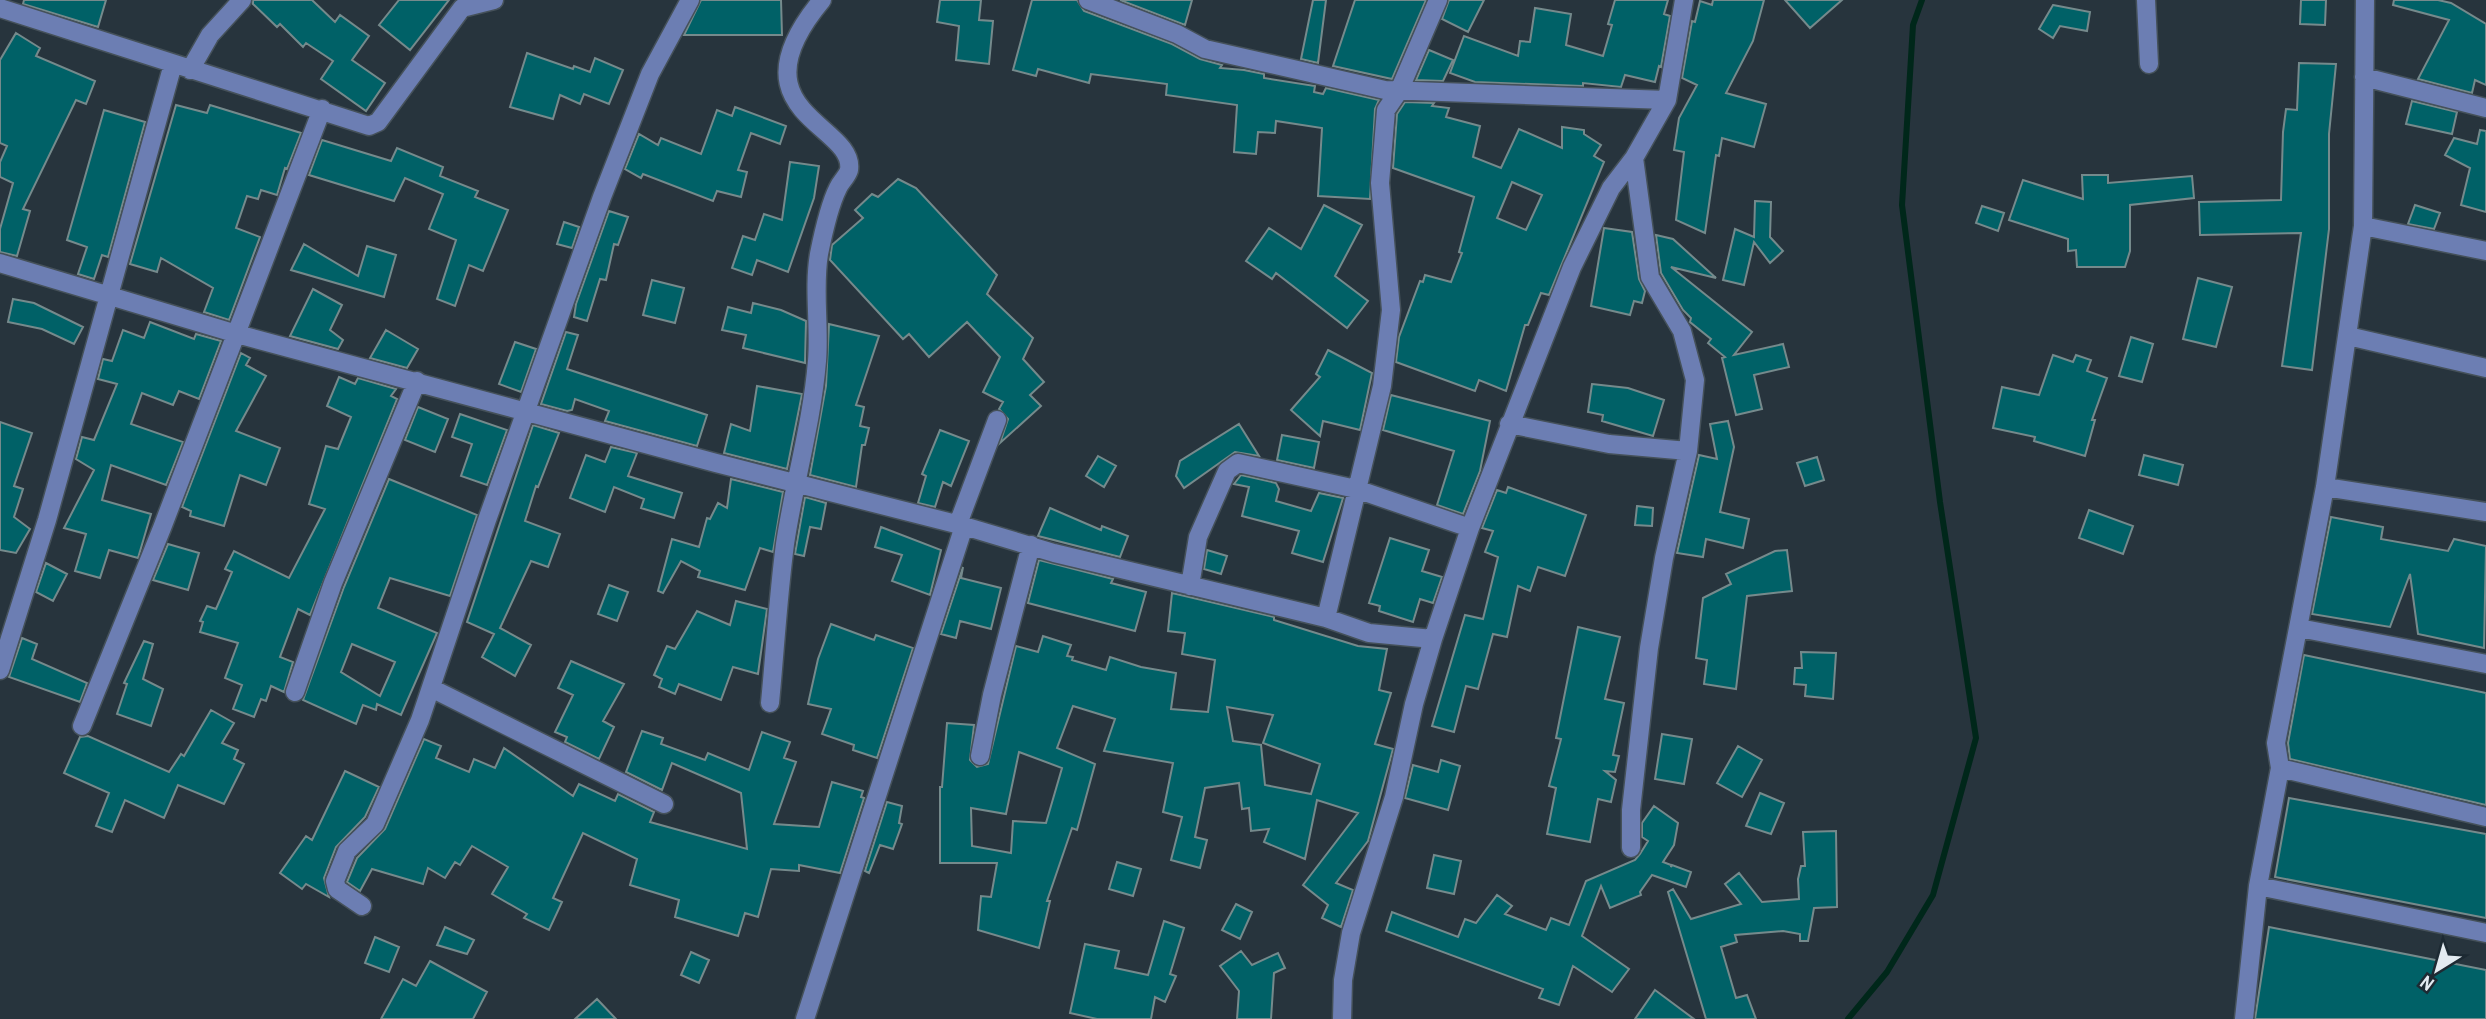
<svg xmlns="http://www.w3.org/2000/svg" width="2486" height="1019" viewBox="0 0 2486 1019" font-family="'Archivo Narrow',sans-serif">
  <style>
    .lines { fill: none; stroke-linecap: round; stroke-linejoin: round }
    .stream { stroke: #00271a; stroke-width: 6 }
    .building { fill: #006167; stroke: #758a8c; stroke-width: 2; fill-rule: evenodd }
    .minor-casing { stroke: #45515a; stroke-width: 21 }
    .minor { stroke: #6c7eb3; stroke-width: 18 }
  </style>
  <rect width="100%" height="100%" fill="#27343d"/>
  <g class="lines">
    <path class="stream" d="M1848,1019L1887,972L1933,895L1976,738L1940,502L1902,205L1913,25L1922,0"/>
  </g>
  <path class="building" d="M24,0H106L98,27L23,4Z
    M253,0H312L335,22L340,15L369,36L352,60L385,83L366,111L321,79L333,61L306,43L303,47L280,24L277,27L253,4Z
    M399,0H449L410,50L379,25Z
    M701,0H781L782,35H684Z
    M940,0H981L979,20L993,21L989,64L956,60L959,26L937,22Z
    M1032,0H1077L1084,11L1172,44L1200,59L1222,65L1220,68L1244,70L1264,74V78L1315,86L1314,92L1323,94L1326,88L1379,100L1375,109L1370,199L1318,196L1322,128L1276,121L1275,133L1258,132L1256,154L1234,152L1237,105L1166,95L1167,84L1091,74L1089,83L1038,69L1036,76L1013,70Z
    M1120,0H1192L1185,25Z
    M1313,0H1326L1318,63L1301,59Z
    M1355,0H1426L1392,79L1333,66Z
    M1449,0H1484L1468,32L1442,19Z
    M1615,0H1668L1664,14L1670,16L1661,67L1659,66L1655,82L1625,75L1621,87L1583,83V86L1475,82L1450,73L1464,36L1518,56L1520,41L1530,42L1535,8L1571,14L1566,45L1603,56L1612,25L1608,24Z
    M1713,0H1764L1753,41L1726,93L1766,104L1754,147L1722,138L1719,156L1716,155L1705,233L1676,220L1684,152L1674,150L1679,118L1697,85L1682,78L1692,21L1695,22L1700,1L1712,5Z
    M1785,0H1842L1810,28Z
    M2301,0H2326L2325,25L2300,24Z
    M2394,0H2438L2451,3L2486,24V85L2475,80L2472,93L2418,79L2449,20L2393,5Z
    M2053,5L2090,12L2087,31L2060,26L2053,38L2039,29Z
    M16,33L40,48L36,56L95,81L86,104L76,100L23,209L30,211L17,256L0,252V229L13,183L0,177V162L7,146L0,143V60Z
    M1429,50L1453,60L1443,81L1416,80Z
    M527,53L573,69L574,66L590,72L595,58L623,70L609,104L584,94L580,104L560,95L553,119L510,107Z
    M2299,63L2336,64L2329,134V229L2312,370L2282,366L2301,233L2200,235L2199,202L2281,200L2283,132L2286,109L2297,110Z
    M2412,101L2457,112L2452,134L2406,124Z
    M1405,102L1434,103L1432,106L1449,108L1446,117L1480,126L1473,157L1501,168L1519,129L1562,148V127L1584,130V134L1601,145L1594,156L1604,162L1549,295L1541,293L1528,325H1525L1506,391L1479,380L1475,391L1396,362L1399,337L1420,281L1423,282L1425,275L1451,282L1462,253L1459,252L1474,197L1393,168L1397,114ZM1512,182L1542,195L1526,230L1497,218Z
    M176,105L207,113L210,105L301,133L287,169L285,168L277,195L261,190L258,199L247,196L236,228L260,237L229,320L204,312L213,288L161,258L157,272L130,264Z
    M735,107L786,126L780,144L751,133L738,170L747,172L741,197L717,191L713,201L643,174L641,178L625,169L639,134L658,145L661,138L701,154L717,110L732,116Z
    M104,110L145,122L108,257L102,255L94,279L78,274L87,247L67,240Z
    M2480,130L2486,131V212L2461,205L2470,168L2445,155L2454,138L2477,144Z
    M322,140L391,161L397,148L443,167L440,176L478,191L475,197L508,210L483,271L469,265L455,306L437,299L456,240L429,229L443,194L405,178L394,201L309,175Z
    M790,162L819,166L814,198L788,272L757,260L752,275L732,268L743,236L755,240L764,214L782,220Z
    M2082,175H2108V183L2192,176L2194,198L2130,205V251L2125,267H2077L2076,250L2068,251V239L2009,220L2023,180L2083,199Z
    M898,179L916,188L997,275L987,294L1033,338L1023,359L1044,382L1030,395L1041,406L1000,443L1008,419L999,409L1003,402L983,392L1000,357L967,322L929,357L909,334L903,339L830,260L832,245L863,218L855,210L872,194L878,197Z
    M1755,201L1771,202L1770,237L1783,251L1770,263L1754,242L1744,285L1723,280L1735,229L1754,237Z
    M1324,205L1362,225L1335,276L1368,301L1347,328L1276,273L1272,279L1246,261L1269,228L1301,249Z
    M2415,205L2440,213L2434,229L2408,224Z
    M1982,206L2004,213L1998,231L1976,223Z
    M609,211L628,217L618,245L614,244L606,280L600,279L587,321L574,317L576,304Z
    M564,222L579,227L572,248L557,244Z
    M1604,228L1632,232L1639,279L1645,291L1642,303L1634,301L1630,315L1591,306Z
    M1656,235L1673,239L1716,278L1671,267L1752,332L1734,355L1783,344L1789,367L1754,375L1762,409L1736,415L1722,358L1725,357L1708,343L1711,339L1690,322L1691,318L1683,310L1661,273Z
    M304,244L358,276L367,246L396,255L384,297L291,270Z
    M2198,278L2232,287L2216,347L2183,339Z
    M652,280L684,288L675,323L643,315Z
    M313,289L342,305L330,330L343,340L338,349L290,336Z
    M13,299L34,303L83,327L74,344L42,329L8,322Z
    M753,303L781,310L806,321L805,363L743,348L746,335L722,330L728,307L751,313Z
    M150,322L194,339L196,334L221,341L199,399L179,391L173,405L142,393L131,424L183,442L166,485L111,465L102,500L151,514L138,558L109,550L100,578L75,571L86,534L64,528L94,470L76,459L82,437L94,440L117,384L98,379L103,359L112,361L123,330L144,338Z
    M829,324L879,336L856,405L864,407L860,426L869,428L865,445H862L856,487L810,475L826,386Z
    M386,330L418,349L407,368L370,358Z
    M566,332L578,335L567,369L707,415L697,446L605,421L609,411L575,399L572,410L567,411L541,404Z
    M2131,337L2153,344L2142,382L2119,376Z
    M515,342L536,349L521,392L499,384Z
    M1328,350L1372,373L1360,430L1323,421L1320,436L1291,410L1320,377L1316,374Z
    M241,353L250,358L246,365L266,376L236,431L280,448L266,485L240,475L224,526L190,516L191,511L182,507Z
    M2053,355L2073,362L2076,355L2091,360L2087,371L2107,378L2092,420H2095L2085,456L2034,441L2035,437L1993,428L2002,387L2039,395Z
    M339,377L355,384L358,378L396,389L391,396L397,399L310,615L298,609L280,657L293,662L284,692L271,686L266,701L261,699L254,717L233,709L242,685L225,678L238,643L200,632L203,622L200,621L207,606L216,609L232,572L225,569L234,551L289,578L325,509L309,504L326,446L338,449L351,417L327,406Z
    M1592,384L1628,388L1664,400L1653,436L1602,421L1603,415L1588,412Z
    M757,386L802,394L787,469L724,453L731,424L750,431Z
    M1391,395L1490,421L1480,471L1463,514L1437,505L1454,451L1383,430Z
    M418,407L448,419L435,452L405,440Z
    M460,414L507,430L487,485L461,476L472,444L452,437Z
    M1728,421L1734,447L1720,512L1749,519L1743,548L1706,539L1703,557L1677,553L1699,455L1717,459L1710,424Z
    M0,422L32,433L14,486L23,489L14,517L30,529L16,553L0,550Z
    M1239,424L1259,456L1235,452L1184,488L1176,476L1180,461Z
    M533,425L559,433L538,487L536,486L525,521L560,534L548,567L531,561L500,628L531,645L515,676L482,657L494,634L467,622Z
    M940,430L969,441L951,486L943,482L935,507L918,503L926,476L922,474Z
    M1282,435L1319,442L1314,468L1277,460Z
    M611,447L637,453L628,476L682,493L674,518L641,508L644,499L614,487L605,512L570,498L586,455L605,462Z
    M2144,455L2183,465L2178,485L2139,475Z
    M1098,456L1116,466L1104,487L1086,476Z
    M1817,457L1824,480L1805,486L1797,463Z
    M1241,475L1276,483L1279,489L1276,501L1311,511L1319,493L1343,498L1323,562L1292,553L1299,531L1242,516L1249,487L1234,484Z
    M389,479L477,515L450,596L390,578L378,608L437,633L401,715L377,704L376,710L363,705L356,724L303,700L344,587ZM352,644L395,662L380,696L341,672Z
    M731,479L783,492L773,552L760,548L745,590L698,577L700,571L681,561L663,593L658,591L672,539L699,547L707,518L710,519L718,503L727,508Z
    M1508,487L1586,515L1565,576L1538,567L1530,591L1518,586L1507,637L1493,634L1478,689L1466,686L1454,732L1432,726L1465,615L1483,619L1498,557L1485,552L1493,531L1482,528L1497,490L1506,493Z
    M805,497L826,503L821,529L810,527L804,556L795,554Z
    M1637,506L1653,508L1652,526L1635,525Z
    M1050,508L1101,530L1102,526L1128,536L1120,557L1038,536Z
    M2089,510L2133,526L2123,554L2079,538Z
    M2331,517L2383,527L2381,539L2448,551L2454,539L2486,546L2484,648L2418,634L2410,574L2390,627L2312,614Z
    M881,527L941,550L930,595L892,581L902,555L875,547Z
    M1390,538L1429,550L1422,571L1442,577L1433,603L1420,599L1413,622L1379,611L1380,606L1369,603Z
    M168,544L199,553L188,590L153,580Z
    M1207,550L1227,556L1221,574L1204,569Z
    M1787,550L1792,591L1747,596L1736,689L1704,684L1707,660L1696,658L1703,598L1731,584L1726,574L1775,551Z
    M1039,560L1113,579L1111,583L1146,592L1135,631L1028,603Z
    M46,563L67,574L53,601L36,592Z
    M963,567L961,578L1001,588L991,629L960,621L956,638L941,634Z
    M609,585L628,592L617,621L598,614Z
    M1172,593L1274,617V620L1358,646L1387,649L1379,690L1391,693L1375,744L1393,749L1368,841L1336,883L1353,890L1341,927L1322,918L1328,905L1303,885L1358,813L1317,800L1305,859L1264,842L1269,829L1251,831L1249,808L1242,809L1239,783L1205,788L1195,837L1207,840L1200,868L1171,860L1182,817L1163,812L1173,763L1104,751L1115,719L1073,706L1057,748L1095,764L1077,830L1072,828L1047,901H1050L1039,948L978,930L981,896L991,897L997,863H940V787H942L947,723L974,725L970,760L977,767L988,764L1016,646L1038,652L1043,636L1071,645L1067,656L1073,657L1072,660L1106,670L1110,657L1141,667L1176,673L1171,709L1208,712L1215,660L1182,654L1185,633L1168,631ZM1227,707L1273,715L1263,743L1320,764L1311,794L1265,785L1261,745L1233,741ZM1019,752L1062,768L1046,823L1013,821L1011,853L972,846L971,808L1006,814Z
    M736,601L767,609L758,674L733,667L721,700L679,684L675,694L659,687L662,679L654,675L667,646L675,649L697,611L730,625Z
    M831,624L874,640L876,635L913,648L877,758L853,750L854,745L822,734L831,709L808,704L818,659Z
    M1578,627L1620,637L1605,699L1624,703L1613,755L1619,756L1615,772L1605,771L1616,780L1611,802L1598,799L1590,842L1547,834L1556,788L1549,786L1561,739L1556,738Z
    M22,638L37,644L32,659L87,683L80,702L9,677Z
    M144,641L153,644L143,679L163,689L151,726L117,714L127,684L124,683Z
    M1801,652L1836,653L1833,699L1805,696L1806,685L1794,684L1795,668H1802Z
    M2304,655L2486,693V805L2290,759L2288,743Z
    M571,661L624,684L603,721L614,727L599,759L565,742L567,737L555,732L573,695L558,688Z
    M211,710L234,723L222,743L238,750L234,759L244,764L224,804L178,785L164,818L125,800L112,832L96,826L109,793L64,773L80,737L88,736L169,772L181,754L184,756Z
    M642,731L663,738L661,744L705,760L708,753L749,770L762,732L790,742L784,758L796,762L774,824L819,827L832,782L863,791L861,797L864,798L840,873L799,865V871L771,869L758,917L745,913L738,936L675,917L679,900L630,885L637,859L583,833L553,898L562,902L549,930L524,918L527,914L492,894L508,867L472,846L460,865L455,862L445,878L428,868L423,884L372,869L360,891L347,882L357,858L385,829L424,739L441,746L436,758L469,772L474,759L495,768L504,748L573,796L579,784L615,801L618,794L654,812L650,822L747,849L741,793L672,763L662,790L626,772Z
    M1662,734L1692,739L1684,784L1655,779Z
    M1738,746L1762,760L1742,797L1717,783Z
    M1441,760L1460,766L1448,810L1405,798L1413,765L1438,772Z
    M345,771L379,787L365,817L336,847L324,878L329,897L306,884L302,889L280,873L306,836L312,840Z
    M1760,793L1784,803L1771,834L1746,826Z
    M2289,798L2486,834V918L2275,877Z
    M887,802L902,806L899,823L902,824L893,849L880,845L869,873L865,871Z
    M1654,806L1678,823L1674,845L1663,862L1671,865V867L1672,865L1691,872L1686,887L1652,875L1640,892L1641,895L1610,908L1601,886L1582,936L1629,969L1612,992L1573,966L1559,1005L1539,998L1543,989L1386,931L1392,912L1458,937L1465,919L1476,923L1497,895L1512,906L1505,914L1546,930L1551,918L1569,925L1586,881L1635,860L1640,854L1648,841L1642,837V823Z
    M1836,831L1837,907L1814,908L1808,941H1800V934L1783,931L1735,935L1737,942L1721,947L1736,998L1747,995L1756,1019H1706L1668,892L1673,889L1691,919L1741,904L1725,884L1739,873L1762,902L1799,899L1798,879L1801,866H1805L1803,832Z
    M1434,855L1461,861L1454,894L1427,888Z
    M1117,862L1141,869L1133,896L1109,889Z
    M1236,904L1252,912L1240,939L1222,930Z
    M1164,921L1184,928L1170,974L1176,976L1165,1002L1155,997L1151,1019H1097L1070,1013L1085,944L1119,951L1115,968L1148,975Z
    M445,927L474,940L467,954L437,945Z
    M2269,927L2486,970V1019H2255Z
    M375,937L399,947L389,972L365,963Z
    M1241,951L1252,965L1278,953L1285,968L1274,973L1271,1019H1237L1239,991L1220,966Z
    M691,952L709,960L699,983L681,975Z
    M430,961L487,992L473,1019H381L403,979L416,986Z
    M1655,990L1694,1019H1635Z
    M597,999L616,1019H575Z"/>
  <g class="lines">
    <g class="minor-casing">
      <path id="minor" d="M1088,0L1177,34L1205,49L1385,90L1667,100
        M2146,0L2149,64
        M0,8L369,126L378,122L462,8L494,0
        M190,70L210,35L242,0
        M2364,77L2486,108
        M2363,226L2486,251
        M0,263L237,334L716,463L964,526L1054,553L1326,618L1369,633L1433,639
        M2348,336L2486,368
        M1509,424L1609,444L1688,451
        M2325,487L2486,512
        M958,524L997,420
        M1190,586L1198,537L1227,471L1238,463L1356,489L1470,528
        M1326,618L1382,386L1391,310L1380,183L1386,110L1399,91L1438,0
        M2299,628L2486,664
        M0,670L47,520L173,64
        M431,688L664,804
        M295,692L333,583L417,381
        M770,703C775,651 778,597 785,544C794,483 812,423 817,361C820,326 813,289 819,254C823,234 829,206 838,188C841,181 847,177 849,170C856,124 728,113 822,0
        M82,726L162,528L322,109
        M980,756L992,695L1031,545
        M2280,768L2486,817
        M1631,848V810L1649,648L1664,558L1688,451L1695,380L1682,331L1650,277L1634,158
        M2258,886L2486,933
        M362,906L337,889L335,881L347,851L375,824L420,720L487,520L602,197L650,74L690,0
        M805,1019L964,526
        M1342,1019L1343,980L1351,933L1394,797L1414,704L1433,639L1470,528L1572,267L1611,188L1634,158L1667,100L1684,0
        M2244,1019L2258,886L2280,768L2276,743L2325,487L2363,226L2365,0"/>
    </g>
    <use href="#minor" class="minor"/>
  </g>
  <g transform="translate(2437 970) rotate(217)" stroke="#1d2a33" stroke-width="5" paint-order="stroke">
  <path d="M0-5L12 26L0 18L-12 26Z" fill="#e3ebf1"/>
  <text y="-10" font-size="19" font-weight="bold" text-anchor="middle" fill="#e3ebf1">N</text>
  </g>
</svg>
